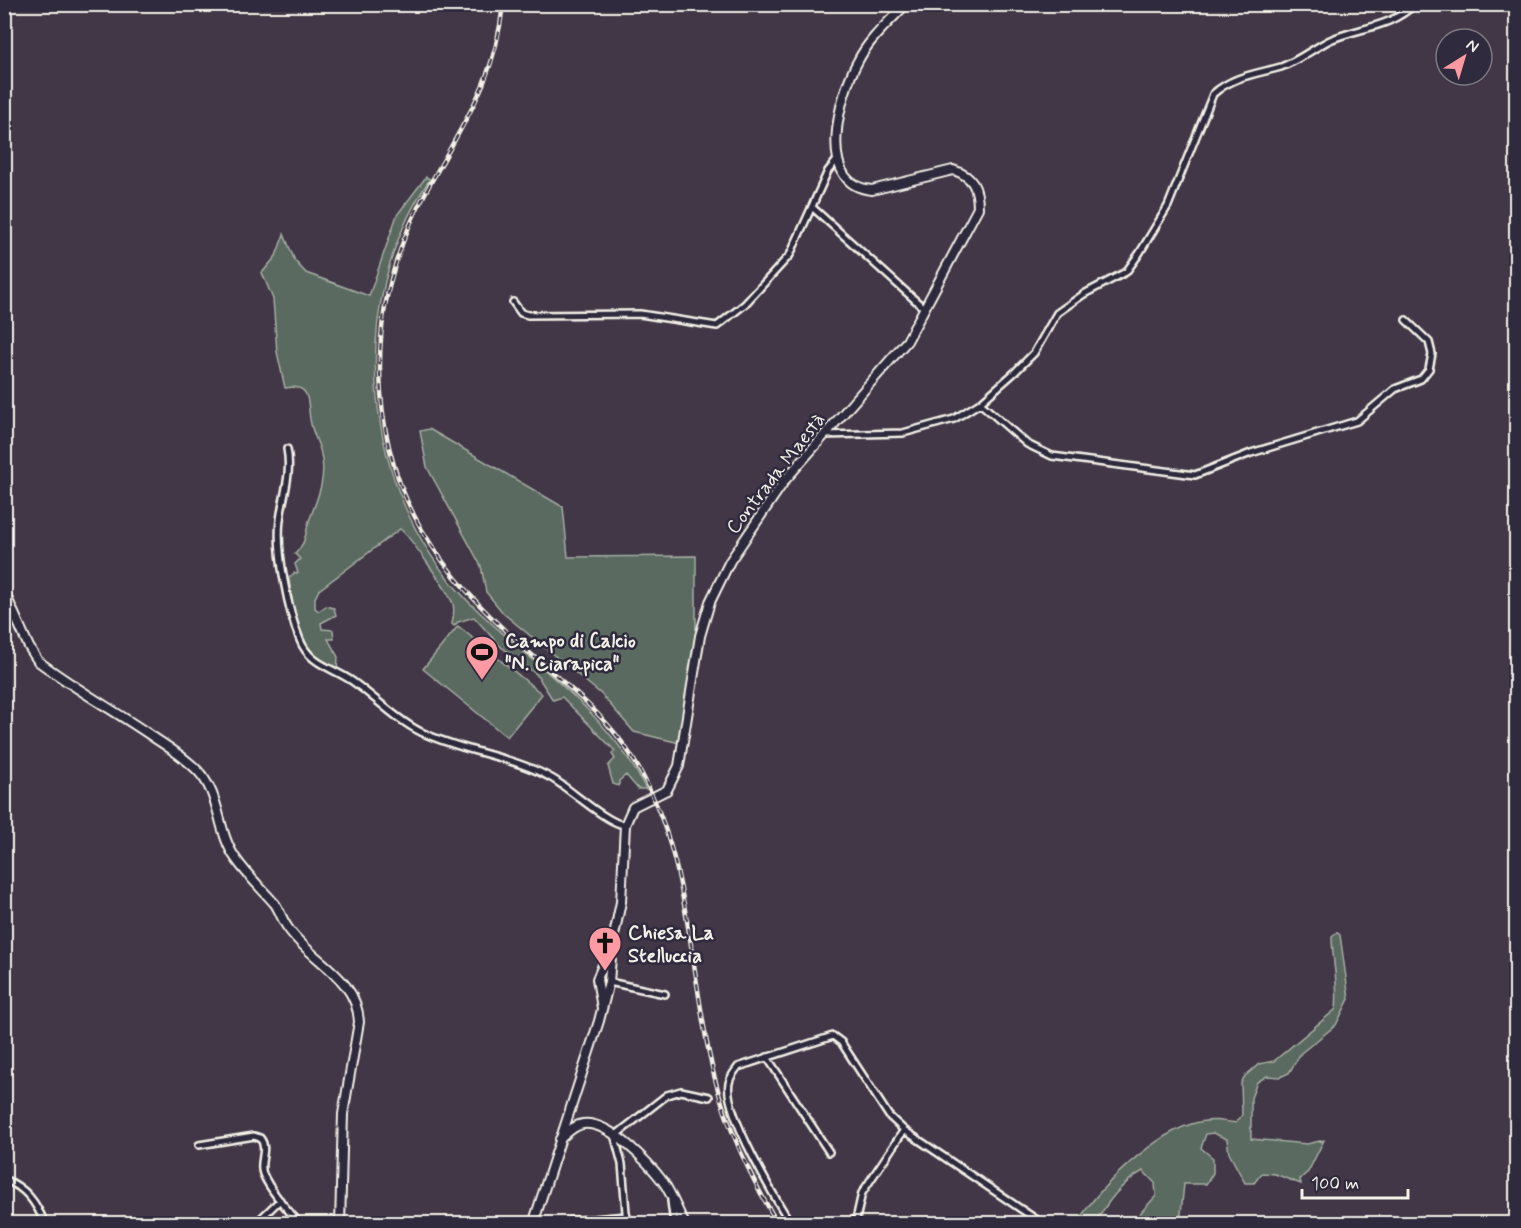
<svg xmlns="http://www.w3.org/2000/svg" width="1521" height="1228" viewBox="0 0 1521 1228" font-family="Mynerve,sans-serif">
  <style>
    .green { fill: #5a6a61; stroke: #a7aea4; stroke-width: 1.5 }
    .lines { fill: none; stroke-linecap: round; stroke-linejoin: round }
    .street-casing { stroke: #f4f1e8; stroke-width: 10 }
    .secondary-casing { stroke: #f4f1e8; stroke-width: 12 }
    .street { stroke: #2f2a3d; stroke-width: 5 }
    .secondary { stroke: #2f2a3d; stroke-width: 8 }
    .rail-casing { stroke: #f4f1e8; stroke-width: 4.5 }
    .rail { stroke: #2f2a3d; stroke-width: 2; stroke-dasharray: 7; stroke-linecap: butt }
    .labels { text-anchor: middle; stroke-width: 5; stroke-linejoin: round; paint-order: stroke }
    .street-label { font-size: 20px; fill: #f4f1e8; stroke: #2f2a3d }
    .poi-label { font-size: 20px; font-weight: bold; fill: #f4f1e8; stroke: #2f2a3d; text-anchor: start }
  </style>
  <rect width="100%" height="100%" fill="#413746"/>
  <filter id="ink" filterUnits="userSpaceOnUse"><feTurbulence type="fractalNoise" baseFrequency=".0167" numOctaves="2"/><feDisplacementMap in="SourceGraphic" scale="12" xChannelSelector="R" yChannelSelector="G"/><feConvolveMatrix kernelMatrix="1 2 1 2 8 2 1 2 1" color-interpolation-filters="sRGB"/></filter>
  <g filter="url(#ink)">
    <path class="green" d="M426,177L430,179C345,304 361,490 466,599C528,662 606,708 646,789H638L626,775L619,781V786L613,784L608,766L615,759L612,754L615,751L562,697L553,700L537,675L500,646L474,617L458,622L454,626L452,624C453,617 455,611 453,604C450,594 409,535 400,529L319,590L315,598V608L319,611L326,606L334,608L336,615L321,623L322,629L333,630L334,639H328L338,657L337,671C329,666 319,662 313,655C296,636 292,603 289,578L294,573H298L295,564L300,559L295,554C306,543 305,535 309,521C317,499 327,479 321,454C319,444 313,434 311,424C306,404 314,383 285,388L277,352L273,299L262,273L276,256L284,234L295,261L306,273L369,296L397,215Z
      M429,429L563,507L568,557L696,556V637L680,743L634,732L601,694L504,614L486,592L481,566L427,467L420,431Z
      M458,626L542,694L507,737L423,669Z
      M1337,932L1340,935L1349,999L1336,1025L1301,1053L1289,1073L1280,1077L1267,1076L1257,1082L1251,1098V1139L1307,1144L1324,1140L1308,1172L1300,1179L1301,1184L1275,1174L1262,1173L1254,1183H1245L1229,1153L1227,1139L1213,1133L1206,1134L1201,1148L1213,1158V1173L1206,1184H1184L1180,1223H1131L1156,1196L1155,1183L1143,1171C1121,1183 1107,1203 1095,1223H1077C1099,1187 1156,1131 1199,1122C1211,1119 1223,1121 1236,1123L1242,1115L1241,1083L1245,1076L1259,1064L1274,1061L1336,1009C1339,984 1332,961 1332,936Z"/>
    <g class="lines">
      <g class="street-casing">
        <path id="street" d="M813,208L925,309
          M513,302L521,313L528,315L640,314L717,326L745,304L790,255L828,171L837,160
          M980,403L1027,444L1052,456L1195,475L1251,453L1357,421L1395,389L1421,379L1429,369L1432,354L1429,342L1406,320
          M824,435L903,433L954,419L980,403L1014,373L1034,353L1057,313L1084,294L1126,272L1139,254L1168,206L1213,94C1233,76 1256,74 1281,67C1298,61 1314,48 1330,40C1360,27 1390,28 1415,4
          M287,449C292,474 283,496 280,520C276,551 288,611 300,640C310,665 332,667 352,681C375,697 395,719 421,732C463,752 513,756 553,779C570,789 608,824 625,825
          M609,982L665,994
          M767,1057L829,1152
          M614,1134L622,1164L627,1224
          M616,1135L667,1095L681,1091L709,1097
          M199,1145L254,1136L260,1138C269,1149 258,1162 263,1174C271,1192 287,1209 300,1224
          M4,1179C26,1188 36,1202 45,1224
          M671,1201L674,1224
          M255,1224L280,1200
          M569,1224L570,1221L627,1216
          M791,1224C775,1198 723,1111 729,1083C730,1077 734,1072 738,1067L833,1036L841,1042L889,1116L904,1130L1043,1224
          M855,1224L862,1193L904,1130"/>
      </g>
      <g class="secondary-casing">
        <path id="secondary" d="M4,591L29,647L38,661C75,689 117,712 156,739C170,748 184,757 196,769C222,794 216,831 236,859C247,875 262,889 275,904C280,911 282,920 288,928C311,962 357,976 359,1022L343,1114L340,1224
          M602,1008L597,979L610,949
          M560,1139C567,1133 574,1125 583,1124C610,1121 649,1163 664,1183C672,1195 677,1210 685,1224
          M533,1224L599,1021L609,982L612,945L621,902L625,825L633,807L667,790L679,766L700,636L710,602L730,561L785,480L907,341L978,208C978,188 973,176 953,170L872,190C814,186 840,93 858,61C869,39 889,22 906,4"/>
      </g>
      <use href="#street" class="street"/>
      <use href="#secondary" class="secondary"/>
      <g class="rail-casing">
        <path id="rail" d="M503,4C495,82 464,121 429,186C398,242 379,305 380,369C381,497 440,574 532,655C567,686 608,717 632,757C688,847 688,953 709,1053C721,1115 746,1170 778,1224"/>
      </g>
      <use href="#rail" class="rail"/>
    </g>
  </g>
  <defs>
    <g id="stadium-pin" transform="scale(1.725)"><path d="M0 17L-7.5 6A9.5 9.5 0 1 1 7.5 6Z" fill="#ff9aa2" stroke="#2f2a3d"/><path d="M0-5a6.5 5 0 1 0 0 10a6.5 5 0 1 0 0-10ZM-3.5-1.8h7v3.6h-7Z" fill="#111"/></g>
    <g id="church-pin" transform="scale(1.725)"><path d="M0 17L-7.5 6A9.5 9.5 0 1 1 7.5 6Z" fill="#ff9aa2" stroke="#2f2a3d"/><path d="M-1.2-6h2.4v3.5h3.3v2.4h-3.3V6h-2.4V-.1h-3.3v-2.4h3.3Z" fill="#111"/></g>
  </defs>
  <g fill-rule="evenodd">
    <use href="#stadium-pin" x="482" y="652"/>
    <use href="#church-pin" x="605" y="943"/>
  </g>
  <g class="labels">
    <g class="street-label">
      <text transform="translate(775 473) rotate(-52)" y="7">Contrada Maestà</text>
    </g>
    <g class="poi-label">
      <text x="505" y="647">Campo di Calcio<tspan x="505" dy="23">"N. Ciarapica"</tspan></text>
      <text x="628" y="939">Chiesa La<tspan x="628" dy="23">Stelluccia</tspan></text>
    </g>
  </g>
  <rect width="1521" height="1228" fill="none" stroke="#2f2a3d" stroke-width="24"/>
  <rect x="12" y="12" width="1497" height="1204" fill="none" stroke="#f4f1e8" stroke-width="2" filter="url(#ink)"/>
  <g transform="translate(1464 57) rotate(37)"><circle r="28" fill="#2f2a3d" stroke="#7e7a81" stroke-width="1.5"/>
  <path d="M0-4.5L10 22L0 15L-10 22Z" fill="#ff9aa2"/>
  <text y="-9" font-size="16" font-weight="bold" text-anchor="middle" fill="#f4f1e8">N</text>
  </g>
  <path d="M1302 1189v9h106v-9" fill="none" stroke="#f4f1e8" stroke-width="3"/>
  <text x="1311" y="1189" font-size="18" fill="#f4f1e8" stroke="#2f2a3d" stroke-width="4.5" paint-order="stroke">100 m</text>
</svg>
